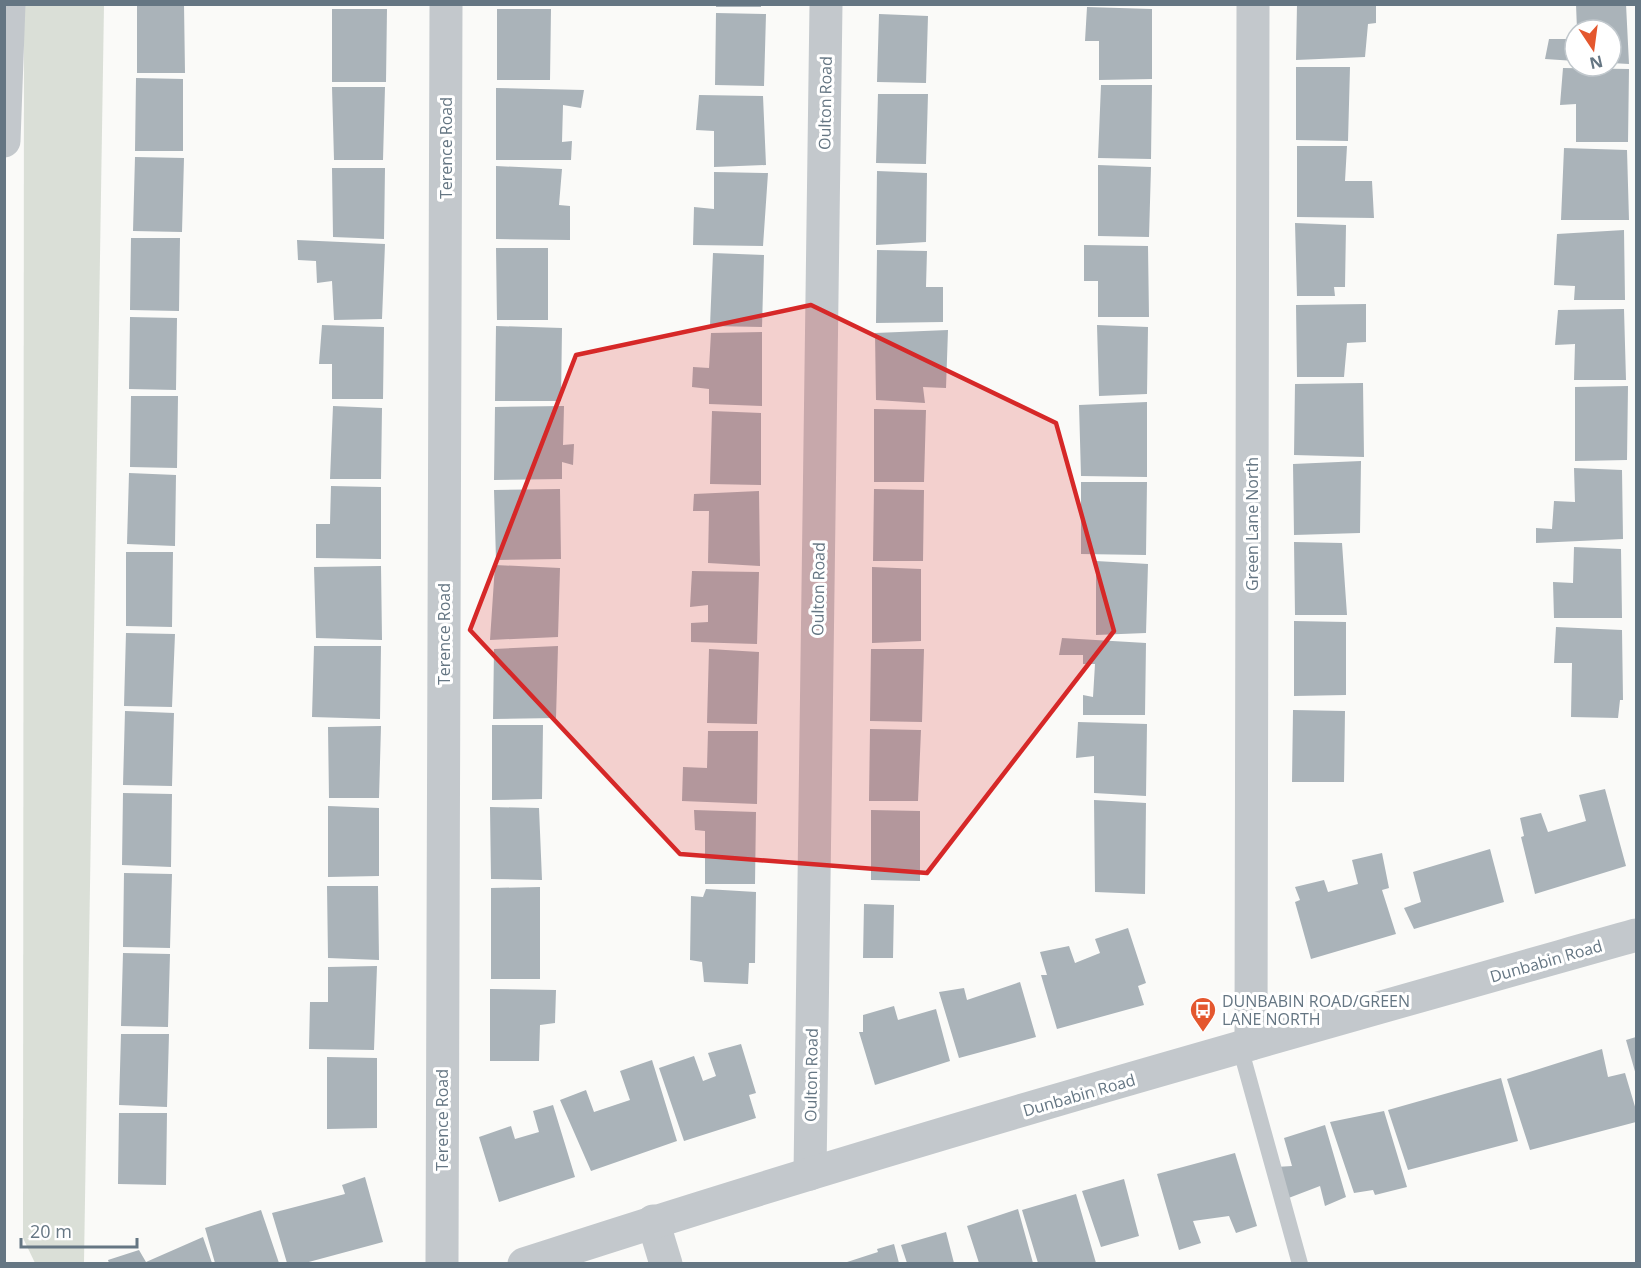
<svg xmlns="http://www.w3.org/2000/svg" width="1641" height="1268" viewBox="0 0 1641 1268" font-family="'Open Sans',sans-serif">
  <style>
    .green { fill: #dadfd7 }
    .building { fill: #aab3b9 }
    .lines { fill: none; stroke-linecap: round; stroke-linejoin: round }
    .service { stroke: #c3c8cc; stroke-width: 16 }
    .minor { stroke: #c3c8cc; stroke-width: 33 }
    .tertiary { stroke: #c3c8cc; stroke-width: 33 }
    .marked { fill: #d62828; fill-opacity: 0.2; stroke: #d62828; stroke-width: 4.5; stroke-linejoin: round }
    .labels { text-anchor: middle; stroke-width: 6; stroke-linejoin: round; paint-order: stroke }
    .street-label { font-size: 16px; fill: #657683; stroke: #fff }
    .poi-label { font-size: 16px; fill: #657683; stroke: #fff; text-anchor: start }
  </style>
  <rect width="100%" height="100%" fill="#fafaf8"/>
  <path class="green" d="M24,5H104L84,1263H35L23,1238Z"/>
  <path class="building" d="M137,4H184L185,73H137Z
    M716,4H761V7H716Z
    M1297,4H1376V23L1368,24L1365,57L1296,60Z
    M1576,4H1626L1629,64L1611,63V30H1577Z
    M1087,7L1152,9V79L1099,80V41H1085Z
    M332,9H387L386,82H332Z
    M497,9H551L550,80H497Z
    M716,13L766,14L764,86L715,85Z
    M879,14L928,16L926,83L877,82Z
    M1549,39H1575V61L1545,59Z
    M1296,67H1350L1348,141L1296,140Z
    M1563,68L1629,69L1628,142H1576V104L1560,105Z
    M136,78L183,79V151H135Z
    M1101,85H1152L1151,159L1098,158Z
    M332,87H385L383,160H334Z
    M496,88L584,90L581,108L563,105L562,142L572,141L571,160H496Z
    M878,94H928L926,164L876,163Z
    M699,95L763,96L766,165L714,167V131L696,130Z
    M1297,146H1347L1345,181H1372L1374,218L1297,217Z
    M1564,148L1627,150L1629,220H1561Z
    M135,157L184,158L182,232L133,231Z
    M1098,165L1151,167L1149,237L1098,236Z
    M496,166L562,169L559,205L570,206V240L496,239Z
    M332,168H385L384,239L333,237Z
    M877,171L927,173L926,242L876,245Z
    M714,172L768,173L763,246L693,245L694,207L714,209Z
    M1295,223L1346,225L1345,287H1334L1335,296H1297Z
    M1624,230L1625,300H1574L1575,286L1554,285L1557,234Z
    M131,238H180L179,311L130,310Z
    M297,240L385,244L382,319L334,320L332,281L317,283L316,261L298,260Z
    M1084,245L1148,246L1149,317H1098V281H1084Z
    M496,248H548V320H497Z
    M877,250L927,251L926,287H943V322L876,323Z
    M713,253L764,255L762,327L710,326Z
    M1366,304V342L1347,343L1344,377H1297L1296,305Z
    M1624,309L1626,380H1574L1575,344L1555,345L1558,310Z
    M130,317L177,318L176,390L129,389Z
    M322,325L384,327L383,399H332V364H319Z
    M1097,325L1148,327L1147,394L1099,396Z
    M496,326L562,328L561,401H495Z
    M948,330L946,388L923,387L925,403L876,400L875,333Z
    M762,332V406L709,404V389L692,387L693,367L709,368L711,333Z
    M1363,383L1364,457L1294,455L1295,384Z
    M1628,386L1627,460L1575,461V387Z
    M131,396H178L177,468L130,467Z
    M1147,402V477L1081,476L1079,405Z
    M333,406L382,408L381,479H330Z
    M564,406L563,445L574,444L573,465L562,462V479L494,480L495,407Z
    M874,409L926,410L924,482H874Z
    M712,411L761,413V485L710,484Z
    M1361,461L1360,533L1294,535L1293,464Z
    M1574,468L1622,470L1623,539L1536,543V528L1552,529L1554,501L1575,502Z
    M129,473L176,475L175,546L127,544Z
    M1081,482H1147L1146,555L1081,554Z
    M331,486L381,487V559L316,558V524H330Z
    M560,489L561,559L496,560L494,490Z
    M874,489L924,490L923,561H873Z
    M759,491L760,566L708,563L709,511H693L694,494Z
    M1294,542L1342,543L1347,615H1295Z
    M1574,547L1621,549L1622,618H1554L1553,582L1573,583Z
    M126,552H173L172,627L126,626Z
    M1096,561L1148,564L1146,633L1096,635Z
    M495,565L560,568L558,637L490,640Z
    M381,566L382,640L316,638L314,567Z
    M872,567L921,569V641L872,643Z
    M692,571L759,572L757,644L691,642V623L708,622V605L690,607Z
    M1294,621L1346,622V695L1294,696Z
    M1556,627L1622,630L1623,700H1620L1618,718L1571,717L1572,663H1554Z
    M126,633L175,634L172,707L124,706Z
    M1062,638L1146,643L1145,715H1083V695L1093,697L1095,664H1083V655H1059Z
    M314,646H381L380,719L312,717Z
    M558,646L556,718L493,719L494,649Z
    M709,649L759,652L757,724L707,723Z
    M871,649H924L922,722L870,721Z
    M1293,710L1345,711L1344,782H1292Z
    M125,711L174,713L172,786L123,785Z
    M1078,722L1147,724L1146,796L1094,793V756L1076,758Z
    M492,725H543L542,799L492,800Z
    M381,726L379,798H329L328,727Z
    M870,729L921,730L918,801H869Z
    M708,731H758L757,804L682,801L683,767L707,768Z
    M1605,789L1626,866L1535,894L1521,837L1524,836L1520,818L1541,813L1548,832L1586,821L1579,795Z
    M123,793L172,794L171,867L122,865Z
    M1094,800L1146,803L1145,894L1095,892Z
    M328,806L379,808V876L328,877Z
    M490,807L539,808L542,880L491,879Z
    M694,810L756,812L755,884H705V831L695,830Z
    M871,810L920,811V881L871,880Z
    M1490,849L1504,902L1414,929L1404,908L1421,902L1413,872Z
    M1382,853L1389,888L1382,890L1396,934L1311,959L1295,902L1300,900L1295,887L1324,880L1328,892L1358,884L1352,860Z
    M124,873L172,874L170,948L123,947Z
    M327,886H378L379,960L328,958Z
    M540,887V979H491V888Z
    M706,889L756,892L755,963H749L748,984L704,982L702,962L690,960L691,896L703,897Z
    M864,904L894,905L893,958H863Z
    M1128,928L1146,983L1138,986L1144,1005L1057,1029L1041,975H1047L1040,952L1069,946L1075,963L1100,953L1095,939Z
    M123,953L170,954L168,1027L121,1026Z
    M377,966L374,1050L309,1049L310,1002H328V967Z
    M1020,982L1036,1037L959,1058L939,992L964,988L967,1000Z
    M490,989L556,990L555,1023L540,1025L539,1061H490Z
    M894,1006L898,1020L936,1009L950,1061L875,1085L859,1032H863V1015Z
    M121,1034H169L167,1107L119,1105Z
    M1636,1037V1075L1626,1040Z
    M741,1044L756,1093L749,1095L756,1118L684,1141L659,1068L694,1056L703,1081L716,1076L708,1053Z
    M1602,1049L1608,1077L1625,1073L1636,1110V1122L1530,1150L1507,1079Z
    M327,1057L377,1058V1128L327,1129Z
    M652,1060L677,1141L591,1171L560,1100L586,1090L594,1112L630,1100L620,1071Z
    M1501,1078L1518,1141L1408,1170L1388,1110Z
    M553,1105L575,1177L499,1202L479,1137L511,1126L515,1139L539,1132L533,1111Z
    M1384,1111L1407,1187L1375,1195L1373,1190L1354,1193L1330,1122Z
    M119,1113H167L166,1185L118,1184Z
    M1325,1125L1346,1197L1325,1206L1320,1186L1286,1199L1276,1167L1292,1166L1284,1138Z
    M1235,1153L1257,1226L1236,1233L1229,1216L1193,1221L1201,1243L1179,1250L1157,1174Z
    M365,1177L383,1242L305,1263H287L272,1213L345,1194L342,1185Z
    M1124,1179L1139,1236L1101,1247L1082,1191Z
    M1076,1194L1096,1263H1038L1022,1210Z
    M1018,1209L1033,1263H979L967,1226Z
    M261,1210L279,1263H215L205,1228Z
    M946,1232L954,1263H907L901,1245Z
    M203,1237L212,1263H109L108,1260L139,1250L146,1262Z
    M894,1244L899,1263H844L878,1252L877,1249Z"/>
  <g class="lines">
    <path class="service" d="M1240,1047L1300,1264"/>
    <path class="minor" d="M1251,1044L1253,4
      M810,1174L826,4
      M653,1221L666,1264
      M442,1264L446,4"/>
    <path class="tertiary" d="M4,141L9,4
      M524,1264C891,1144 1264,1040 1636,935"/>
  </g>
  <path class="marked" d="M811,305L1056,423L1114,631L927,873L680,854L470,630L576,355Z"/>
  <defs>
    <g id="bus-pin" transform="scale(1.35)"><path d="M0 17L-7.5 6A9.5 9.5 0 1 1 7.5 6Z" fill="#e4572e" stroke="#fff"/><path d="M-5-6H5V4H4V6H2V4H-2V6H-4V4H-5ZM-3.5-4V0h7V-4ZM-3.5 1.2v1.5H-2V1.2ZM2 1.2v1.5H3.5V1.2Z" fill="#fff"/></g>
  </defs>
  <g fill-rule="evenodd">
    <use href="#bus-pin" x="1203" y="1010"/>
  </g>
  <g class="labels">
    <g class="street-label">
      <text transform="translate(825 103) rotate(-89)" y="6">Oulton Road</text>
      <text transform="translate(446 148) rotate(-90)" y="6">Terence Road</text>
      <text transform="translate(1252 524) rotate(-90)" y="6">Green Lane North</text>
      <text transform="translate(818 589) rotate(-89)" y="6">Oulton Road</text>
      <text transform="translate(444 634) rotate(-90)" y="6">Terence Road</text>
      <text transform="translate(1546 961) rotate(-16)" y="6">Dunbabin Road</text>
      <text transform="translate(811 1075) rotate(-89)" y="6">Oulton Road</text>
      <text transform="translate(1079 1095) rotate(-16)" y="6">Dunbabin Road</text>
      <text transform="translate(442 1120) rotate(-90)" y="6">Terence Road</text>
    </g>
    <g class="poi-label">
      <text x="1222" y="1007">DUNBABIN ROAD/GREEN<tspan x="1222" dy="18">LANE NORTH</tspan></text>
    </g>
  </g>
  <rect width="1641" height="1268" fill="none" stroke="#657683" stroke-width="12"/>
  <g transform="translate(1593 48) rotate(167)"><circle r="28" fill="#ffffff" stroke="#c1c8cd" stroke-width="1.5"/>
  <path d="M0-4.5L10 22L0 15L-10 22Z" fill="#e4572e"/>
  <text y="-9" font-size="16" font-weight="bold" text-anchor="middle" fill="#657683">N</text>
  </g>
  <path d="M21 1238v9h116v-9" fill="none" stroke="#657683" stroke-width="3"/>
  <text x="30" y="1238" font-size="18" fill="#657683" stroke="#ffffff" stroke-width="4.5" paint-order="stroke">20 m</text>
</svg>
